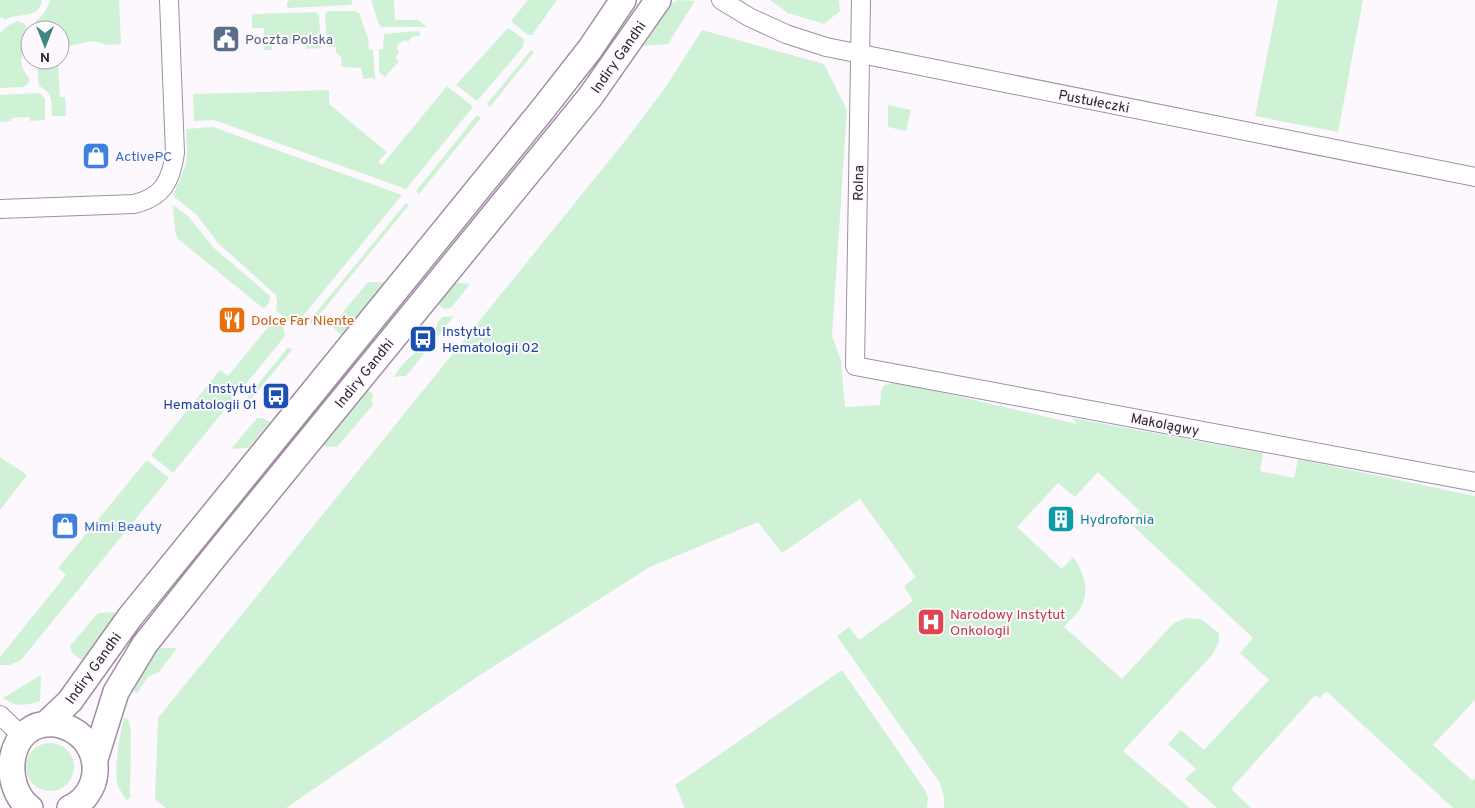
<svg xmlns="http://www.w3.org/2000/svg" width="1475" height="808" viewBox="0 0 1475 808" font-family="Overpass,sans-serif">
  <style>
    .green { fill: #cff2d6 }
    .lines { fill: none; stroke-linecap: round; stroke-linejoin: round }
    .street-casing { stroke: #a18ea4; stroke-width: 20 }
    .secondary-casing { stroke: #a18ea4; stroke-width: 28 }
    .street { stroke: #fff; stroke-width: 18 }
    .secondary { stroke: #fff; stroke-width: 25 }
    .labels { text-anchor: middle; stroke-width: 4; stroke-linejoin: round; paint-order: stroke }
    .service-label { font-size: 14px; fill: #4e5e75; stroke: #fcf8fd; text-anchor: start }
    .street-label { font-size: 14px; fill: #2d252e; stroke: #fcf8fd }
    .shop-label { font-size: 14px; fill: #366cbe; stroke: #fcf8fd; text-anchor: start }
    .food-label { font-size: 14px; fill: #c56008; stroke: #fcf8fd; text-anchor: start }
    .transit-label { font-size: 14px; fill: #164399; stroke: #fcf8fd; text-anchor: start }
    .culture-label { font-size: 14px; fill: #0d838f; stroke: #fcf8fd; text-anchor: start }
    .health-label { font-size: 14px; fill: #be3a42; stroke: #fcf8fd; text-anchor: start }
  </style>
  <rect width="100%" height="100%" fill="#fcf8fd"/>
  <path class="green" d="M0,0H42C40,20 18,12 5,20L2,17L0,18Z
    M50,0H119L121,44L107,45L93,41L63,47V60L58,61L60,97H65L66,116H52C51,100 54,94 39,86L36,60H60V30H35L36,21C43,15 48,9 50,0Z
    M289,0H351L353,3L351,5L289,8L287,7V3Z
    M371,0H394L395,20H418L427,27H381L379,25Z
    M528,0H557L532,35H528L511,21Z
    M678,0L695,1L668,44L643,46L671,4Z
    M770,0H839L840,11L824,24L788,13Z
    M1278,0H1363L1338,132L1255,116Z
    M328,11H354L359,13L368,38L369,49L373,50L375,80L372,78L363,79L361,68L342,67L341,57L336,52V47H327L325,14Z
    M316,12L319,16L321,48L306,49L305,43L272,44V50H264V28H252V14Z
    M17,21L25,24C36,49 9,53 29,78V83L23,87L0,88V33L7,26Z
    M508,28L524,39L523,47L477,101L456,85Z
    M702,30L824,64L847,110L832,336L841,360L845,407L880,405L881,391L884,385L897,382L1077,424L1072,418L1263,453L1260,471L1294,478L1298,459L1475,496V700L1433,745L1473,781L1475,777V808H1453L1326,691L1320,698L1315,695L1231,789L1251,808H1217L1185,779L1196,769L1168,744L1181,730L1204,750L1269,680L1240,653L1253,638L1130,523L1140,511L1098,472L1075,497L1058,483L1017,527L1062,569L1073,557C1084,573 1091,590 1080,609C1076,615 1069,621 1064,627L1122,679L1174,623L1186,618L1201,619L1219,633V642L1212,655L1123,751L1190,808H944V797L940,783L837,636L849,627L859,640L913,601L904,586L916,577L860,499L782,553L758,522L650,567L477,677L286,808H166L155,800L158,718L625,141L665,88Z
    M418,31L421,34L419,36L412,37L408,42L405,40L398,44L397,48L399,52L395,58L399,61L385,77L379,72V49H383L384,34Z
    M531,50L534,52L490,107L487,104Z
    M447,86L473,107L406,189L214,120L194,121L193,94L329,90V104L387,152L378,162L382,165Z
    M40,93L45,99V120L30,121V117L12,118L11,121L0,122V95Z
    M888,105L911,110L906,131L888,127Z
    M477,115L481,118L419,194L416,191Z
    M213,127L402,195L298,322L289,321L276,311L277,303L276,295L218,243L196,214L173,196L186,164L187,149L186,129Z
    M406,203L409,205L311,325V319Z
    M173,205L188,216L214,248L270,296L269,303L264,309L178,239L175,232Z
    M368,282H385L342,336L333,327V324Z
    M460,283L470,284L451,308L444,309L438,304L454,284Z
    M454,316L406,376L394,377C403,359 421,350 433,334C437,328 436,324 442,317Z
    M274,320L284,328L285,336L173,473L151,455L220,370L228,376Z
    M288,347L292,350L242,410V404Z
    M367,390L373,394L372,402L373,405L337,447L322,446Z
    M257,418H263L270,422L248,448L231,449Z
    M0,457L27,475L0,510Z
    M147,460L169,478L21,660L10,665H0V657L66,575L58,568Z
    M115,612V614L82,660C76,656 71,654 70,646L98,613Z
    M162,648H177L159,672L148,677L137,693L134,691C139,680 149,652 162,648Z
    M842,670L925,790L928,798L927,808H685L675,785Z
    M41,675L40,701C26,706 15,707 3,698Z
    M124,718L128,719L131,730L130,798L126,800C124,795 120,791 118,786C113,770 120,734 124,718Z
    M26 767a24 24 0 1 1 48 0a24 24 0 1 1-48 0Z"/>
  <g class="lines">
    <g class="street-casing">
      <path id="street" d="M721,0L749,17L786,34L826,47L1475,177
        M861,0L855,366L1475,482
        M0,209L134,204C163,197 171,181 175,153L169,0
        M0,715L20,734"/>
    </g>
    <g class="secondary-casing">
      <path id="secondary" d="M47,723L70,701L130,617L543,109L590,49L623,0
        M95,759L116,692L145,644L216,555L590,97L658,0
        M30,808C0,786 6,719 56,724C66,726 75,730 83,738C91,747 96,759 95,772C94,788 84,802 70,808"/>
    </g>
    <use href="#street" class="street"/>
    <use href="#secondary" class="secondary"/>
  </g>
  <defs>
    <g id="civic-square" transform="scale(1.4375)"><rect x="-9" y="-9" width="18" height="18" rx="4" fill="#5c6f8a" stroke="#fcf8fd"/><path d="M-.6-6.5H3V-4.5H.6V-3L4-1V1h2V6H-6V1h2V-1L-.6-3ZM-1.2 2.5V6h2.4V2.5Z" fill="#fff"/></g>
    <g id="shop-square" transform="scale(1.4375)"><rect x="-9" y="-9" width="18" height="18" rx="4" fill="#3f7fe0" stroke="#fcf8fd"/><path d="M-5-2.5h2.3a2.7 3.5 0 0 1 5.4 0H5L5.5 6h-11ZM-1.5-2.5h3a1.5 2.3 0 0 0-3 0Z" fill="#fff"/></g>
    <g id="restaurant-square" transform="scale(1.4375)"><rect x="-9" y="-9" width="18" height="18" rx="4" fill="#e8710a" stroke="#fcf8fd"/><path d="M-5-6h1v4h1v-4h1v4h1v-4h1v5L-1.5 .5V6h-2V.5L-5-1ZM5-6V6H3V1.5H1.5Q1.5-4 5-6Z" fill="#fff"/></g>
    <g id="bus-square" transform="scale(1.4375)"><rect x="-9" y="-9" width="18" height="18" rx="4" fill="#1a4fb4" stroke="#fcf8fd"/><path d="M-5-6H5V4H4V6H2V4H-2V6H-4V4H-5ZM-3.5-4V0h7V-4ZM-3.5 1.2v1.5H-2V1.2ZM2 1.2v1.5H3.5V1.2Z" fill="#fff"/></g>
    <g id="building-square" transform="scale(1.4375)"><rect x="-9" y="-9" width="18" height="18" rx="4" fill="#0f9aa8" stroke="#fcf8fd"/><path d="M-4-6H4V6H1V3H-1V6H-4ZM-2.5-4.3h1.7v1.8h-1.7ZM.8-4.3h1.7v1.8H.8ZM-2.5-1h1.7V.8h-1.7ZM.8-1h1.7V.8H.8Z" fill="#fff"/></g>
    <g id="hospital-square" transform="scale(1.4375)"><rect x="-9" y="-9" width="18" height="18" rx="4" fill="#e0444e" stroke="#fcf8fd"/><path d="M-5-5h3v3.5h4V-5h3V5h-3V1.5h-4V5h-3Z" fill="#fff"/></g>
  </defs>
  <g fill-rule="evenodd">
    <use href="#civic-square" x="226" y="39"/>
    <use href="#shop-square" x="96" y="156"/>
    <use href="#restaurant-square" x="232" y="320"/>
    <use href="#bus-square" x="423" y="339"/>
    <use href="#bus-square" x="276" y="396"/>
    <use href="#building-square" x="1061" y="519"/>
    <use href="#shop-square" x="65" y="526"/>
    <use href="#hospital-square" x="931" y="622"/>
  </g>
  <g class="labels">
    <g class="service-label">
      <text x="245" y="44">Poczta Polska</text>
    </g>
    <g class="street-label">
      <text transform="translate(618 57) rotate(-55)" y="5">Indiry Gandhi</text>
      <text transform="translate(1094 101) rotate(11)" y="5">Pustułeczki</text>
      <text transform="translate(858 183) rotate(-89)" y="5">Rolna</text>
      <text transform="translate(364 373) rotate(-51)" y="5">Indiry Gandhi</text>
      <text transform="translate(1165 424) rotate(11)" y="5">Makolągwy</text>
      <text transform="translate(93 668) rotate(-54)" y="5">Indiry Gandhi</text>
    </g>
    <g class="shop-label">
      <text x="115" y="161">ActivePC</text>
      <text x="84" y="531">Mimi Beauty</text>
    </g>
    <g class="food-label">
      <text x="251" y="325">Dolce Far Niente</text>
    </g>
    <g class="transit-label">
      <text x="442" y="336">Instytut<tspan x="442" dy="16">Hematologii 02</tspan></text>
      <text x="257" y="393" text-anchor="end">Instytut<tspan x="257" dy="16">Hematologii 01</tspan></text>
    </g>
    <g class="culture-label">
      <text x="1080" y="524">Hydrofornia</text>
    </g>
    <g class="health-label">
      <text x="950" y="619">Narodowy Instytut<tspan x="950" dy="16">Onkologii</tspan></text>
    </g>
  </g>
  <g transform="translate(45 45) rotate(180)"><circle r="24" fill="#fcf8fd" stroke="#a9a4aa"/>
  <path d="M0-4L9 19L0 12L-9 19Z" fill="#3e8683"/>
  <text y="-8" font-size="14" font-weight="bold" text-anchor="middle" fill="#2d252e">N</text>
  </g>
</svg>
